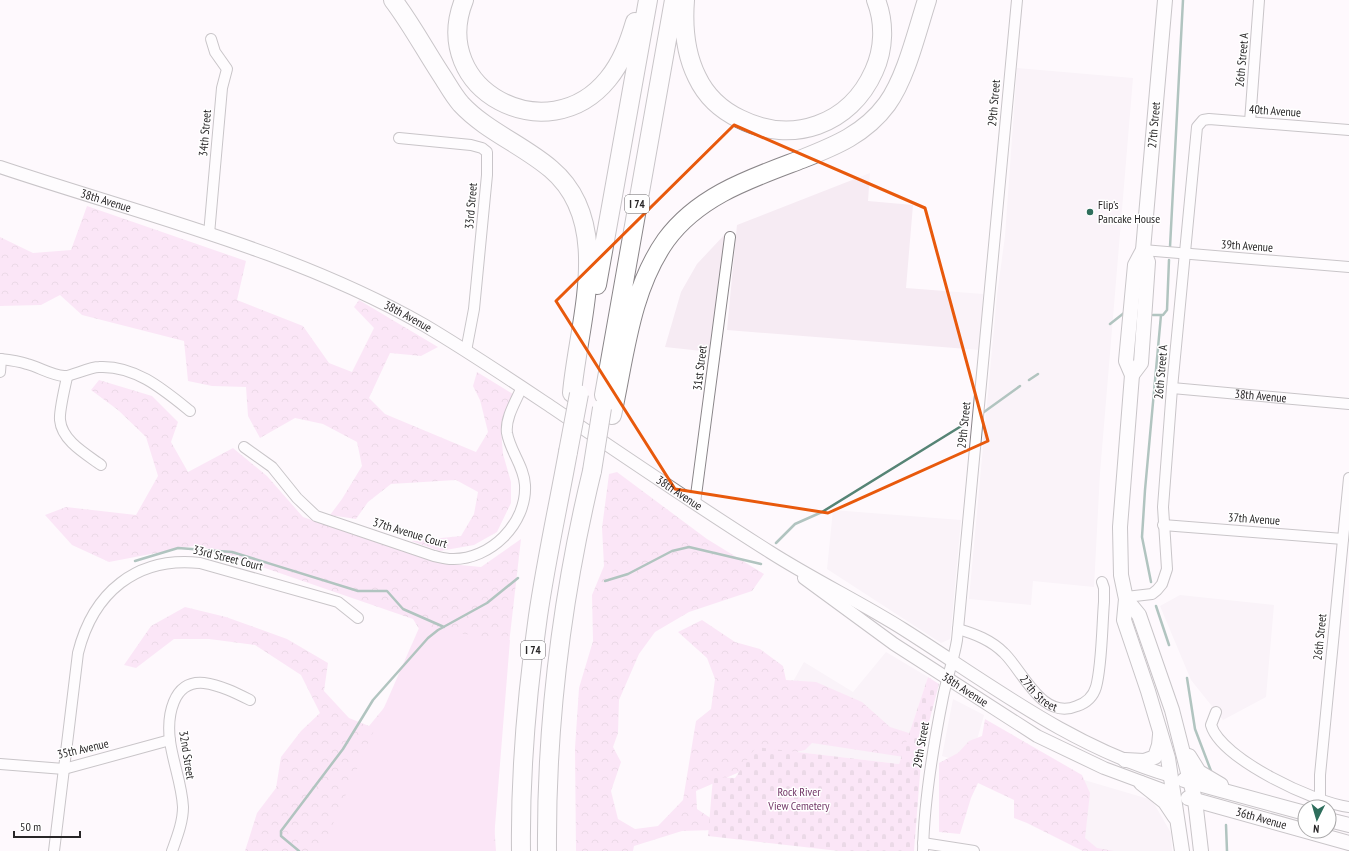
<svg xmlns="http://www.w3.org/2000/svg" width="1349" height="851" viewBox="0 0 1349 851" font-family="'PT Sans Narrow',sans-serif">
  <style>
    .built { fill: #f6ebf3 }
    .forest { fill: url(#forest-crowns) }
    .cemetery { fill: url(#cemetery-stones) }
    .park { fill: #f9cfef }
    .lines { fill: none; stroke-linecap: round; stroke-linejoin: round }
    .stream { stroke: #568475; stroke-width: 2.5 }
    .minor-casing { stroke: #8a8689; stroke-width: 12 }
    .tertiary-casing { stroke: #8a8689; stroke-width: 14 }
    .secondary-casing { stroke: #8a8689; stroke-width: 16 }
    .motorway-casing { stroke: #8a8689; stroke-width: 20 }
    .minor { stroke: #fff; stroke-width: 10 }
    .tertiary { stroke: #fff; stroke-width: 12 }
    .secondary { stroke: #fff; stroke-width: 14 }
    .motorway { stroke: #fff; stroke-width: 18 }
    .motorway-bridge-casing { stroke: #8a8689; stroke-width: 20; stroke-linecap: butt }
    .motorway-bridge { stroke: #fff; stroke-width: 18 }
    .marked { fill: none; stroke: #e8590c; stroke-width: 3; stroke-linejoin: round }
    .poi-dot { fill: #2e6e5c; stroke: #fff; stroke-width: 1.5 }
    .labels { text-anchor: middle; stroke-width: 3; stroke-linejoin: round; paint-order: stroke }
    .shield { fill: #fff; stroke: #686768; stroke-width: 1 }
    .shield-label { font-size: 11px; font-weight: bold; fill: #282627 }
    .street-label { font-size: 12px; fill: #282627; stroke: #fff }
    .poi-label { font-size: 12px; fill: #282627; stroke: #fff; text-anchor: start }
    .park-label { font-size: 12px; fill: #733868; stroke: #fff }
  </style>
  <defs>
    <pattern id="forest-crowns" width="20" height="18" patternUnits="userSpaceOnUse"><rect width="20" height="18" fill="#f9cfef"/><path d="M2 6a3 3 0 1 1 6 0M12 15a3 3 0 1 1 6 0" fill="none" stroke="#d5b2cd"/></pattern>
    <pattern id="cemetery-stones" width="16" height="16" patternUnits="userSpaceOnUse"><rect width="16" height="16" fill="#f9cfef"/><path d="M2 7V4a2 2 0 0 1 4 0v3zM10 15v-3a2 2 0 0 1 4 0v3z" fill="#d5b2cd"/></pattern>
  </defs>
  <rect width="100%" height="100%" fill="#fef9fd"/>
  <path class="built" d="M1017,68L1133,78L1100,473L1094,587L1033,581L1031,605L969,599L997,295L1005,236Z
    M870,173L868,201L913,205L906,288L983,294L980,350L727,330L737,225Z
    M726,233L711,352L665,347L681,292L697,264Z
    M833,510L961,520L950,639L941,643L827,569Z
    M1180,595L1274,605L1266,697L1223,720L1191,680L1160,606Z
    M886,652L928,677L899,764L756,747L804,662L853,692Z
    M953,699L984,715L970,764L942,756Z
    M1074,777L1152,800L1171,833L1172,851H1102L1067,843Z"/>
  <path class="forest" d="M87,206L246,261L237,300L303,326L329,363L352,372L374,328L354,307L359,300L438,347L421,356L390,353L369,398L385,414L476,452L488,432L480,400L473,386L477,372L513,394L501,430L503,454L511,482V503L497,532L474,545L440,551L411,541L461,536L474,514L478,492L456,480L391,484L368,502L356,519L330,515L342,499L362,466L357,442L323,424L295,418L260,438L248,416L246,387L212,386L188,381L184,341L82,315L60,295L41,305L0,306V237L33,253L71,250Z
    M99,380L152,396L178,422L171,442L188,472L233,448L267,476L303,517L440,563L481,567L521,539L492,793L496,851H245L257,813L276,788L281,757L301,731L320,713L301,675L255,645L209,639H174L136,668L124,665L151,626L185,607L226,617L287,639L328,663L324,691L349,718L369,726L402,686L430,647L413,619L198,545L109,562L72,545L45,515L66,507L136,515L158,476L146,437L118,410L91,390Z
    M617,472L707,539L764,574L752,591L689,612L655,632L639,654L619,700L618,733L613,747L621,762L611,791L618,819L635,829L658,826L683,800L696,721L711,709L715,679L707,658L678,632L702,620L735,642L760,649L783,666L786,680L816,682L862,702L890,727L912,734L904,757L812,743L805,750L774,757L696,791L697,809L718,823L715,830L682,831L634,846L633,851H576L575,748L579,688L593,641L592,595L604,566L602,528L609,474Z
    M985,719L1082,775L1090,793L1085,838L1097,848L1114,851H1083L1027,823L1014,818V800L978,783L971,798L960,834L939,832V763L958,753L969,741L982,736Z"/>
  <path class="cemetery" d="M928,677L939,684L922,749L914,851H839L708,836L713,777L735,778L756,747L899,764Z"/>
  <path class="park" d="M419,628L510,640L493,851H321Z"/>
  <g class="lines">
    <path class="stream" d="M1170,247L1183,0
      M1153,315H1163L1167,310L1169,260
      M1110,324L1124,313
      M1029,380L1038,374
      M984,412L1020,386
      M776,543L795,524L822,512L963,425
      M135,561L178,548L232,552L358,591H387L403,609L444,627
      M605,581L628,574L672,551L689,547L761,564
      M1151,582L1142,537L1145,490L1161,315
      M1156,606L1169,645
      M1187,678L1195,729L1211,771
      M1226,825L1227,851
      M299,851L281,836V831L343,749L373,700L428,638L438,630L487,603L518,578"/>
    <g class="minor-casing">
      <g id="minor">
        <path d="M1250,122L1259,0"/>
        <path d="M399,138L471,145L482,148L487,152V175L474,309L466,351"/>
        <path d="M209,234L222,88L227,69L215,52L211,39"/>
        <path d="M1143,250L1349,267"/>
        <path d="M0,359C9,360 18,361 27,364C39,367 51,375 64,376C70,377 89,367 99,367C135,365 164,390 190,411"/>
        <path d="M0,372L1,359"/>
        <path d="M67,377C65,387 59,411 60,420C62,441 86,454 101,465"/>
        <path id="s1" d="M1172,388L1349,404"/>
        <path d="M244,447L272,467L297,498L316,516L434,556C439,557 446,559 452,559C490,560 527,524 525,485C524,466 510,451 507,433C505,418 516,401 522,387"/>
        <path d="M695,503L730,237"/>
        <path d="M1163,525L1343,539"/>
        <path d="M1126,597L1152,594L1157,590L1162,584L1167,569L1163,507L1172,388L1197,127L1203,120L1209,119L1349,130"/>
        <path id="s2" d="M958,629C975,634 991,640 1004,653C1023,671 1042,721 1077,706C1086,703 1093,697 1096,687C1102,665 1102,626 1104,602V588L1102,582"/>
        <path d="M1216,712L1211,725C1221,759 1315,803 1349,807"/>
        <path d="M0,764L64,769L170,740"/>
        <path d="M1320,799V775L1349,478"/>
        <path d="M923,843L974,851"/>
        <path d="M54,851L78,653C93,593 136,556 200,563L338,602L358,618"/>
        <path d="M172,851C177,837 183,822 183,807C182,785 173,763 170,741C167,717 172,680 204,683C220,685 236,693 250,700"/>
        <path d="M923,851C924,799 933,747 943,697C947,677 954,659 957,640L1017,0"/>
      </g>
    </g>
    <g class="tertiary-casing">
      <g id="tertiary">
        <path id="s3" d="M0,167C143,215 292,250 424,325C468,351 511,380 553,408C625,457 697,506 770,552C814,580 860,602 903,629C990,684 1071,747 1171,776"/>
        <path id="s4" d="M804,578L894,644L1037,736L1104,768L1174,794"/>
      </g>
    </g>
    <g class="secondary-casing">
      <g id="secondary">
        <path d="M1165,0L1143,250L1135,265L1126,361L1132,375L1120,527L1121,575L1126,599L1124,620L1148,691L1168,758L1182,851"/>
        <path d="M1132,375L1141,363L1148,262L1143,250"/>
        <path d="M1126,599L1139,615L1172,710L1195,800L1201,851"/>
        <path d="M1189,756L1199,772L1221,785"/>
        <path d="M1125,760L1144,761L1155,757L1159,745L1160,735"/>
        <path d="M1184,780L1305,813"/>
        <path d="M1141,783L1165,802L1175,817"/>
        <path id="s5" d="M1188,798L1349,843"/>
        <path d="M1329,820L1349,825"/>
      </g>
    </g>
    <g class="motorway-casing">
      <path id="motorway" d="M393,0C412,25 426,52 444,79C449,87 454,96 461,104C486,131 523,145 551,169C615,223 578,323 572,393
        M464,0C428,90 548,153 608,79C622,62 629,42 635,22
        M685,0C683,26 685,53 697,77C706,96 721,110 740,119C792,145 850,125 874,71C884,49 885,23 876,0
        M597,285L648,0
        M604,395L674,0
        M612,415C625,356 630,291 666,240C699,195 752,178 802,159C835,146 865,134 887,104C906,78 917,31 927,0
        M521,851C520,773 527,693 538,616C546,561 558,507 568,452
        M547,851C546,723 562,595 592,471"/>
    </g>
    <use href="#minor" class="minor"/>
    <use href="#tertiary" class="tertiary"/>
    <use href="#secondary" class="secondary"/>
    <use href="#motorway" class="motorway"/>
    <g class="motorway-bridge-casing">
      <path id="motorway-bridge" d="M568,452L579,394
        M592,471L602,408"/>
    </g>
    <use href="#motorway-bridge" class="motorway-bridge"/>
  </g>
  <path d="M0 0H1349V851H0ZM734,125L925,208L988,441L828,513L675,489L556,301Z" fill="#fef9fd" fill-opacity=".55" fill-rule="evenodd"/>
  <path class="marked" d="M734,125L925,208L988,441L828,513L675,489L556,301Z"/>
  <circle class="poi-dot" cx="1090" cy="212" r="4"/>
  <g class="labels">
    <g class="shield">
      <rect x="625" y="195" width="24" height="18" rx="3"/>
      <rect x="521" y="641" width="24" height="18" rx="3"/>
    </g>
    <g class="shield-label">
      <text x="637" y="208">I 74</text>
      <text x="533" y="654">I 74</text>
    </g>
    <g class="street-label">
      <text transform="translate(1242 60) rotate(-85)" y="4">26th Street A</text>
      <text transform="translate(994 103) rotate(-85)" y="4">29th Street</text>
      <text transform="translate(1275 111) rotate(4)" y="4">40th Avenue</text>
      <text transform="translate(1154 125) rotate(-85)" y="4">27th Street</text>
      <text transform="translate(205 133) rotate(-85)" y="4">34th Street</text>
      <text dy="4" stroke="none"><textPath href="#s3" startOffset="111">38th Avenue</textPath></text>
      <text transform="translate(471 206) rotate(-85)" y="4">33rd Street</text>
      <text transform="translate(1247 246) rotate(4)" y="4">39th Avenue</text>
      <text dy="4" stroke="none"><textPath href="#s3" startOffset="435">38th Avenue</textPath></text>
      <text transform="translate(700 368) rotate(-83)" y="4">31st Street</text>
      <text transform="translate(1161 372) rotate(-85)" y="4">26th Street A</text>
      <text dy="4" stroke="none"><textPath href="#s1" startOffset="89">38th Avenue</textPath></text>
      <text transform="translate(964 425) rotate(-84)" y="4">29th Street</text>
      <text dy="4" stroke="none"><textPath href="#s3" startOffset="759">38th Avenue</textPath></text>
      <text transform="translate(1254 519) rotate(4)" y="4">37th Avenue</text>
      <text transform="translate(410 533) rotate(17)" y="4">37th Avenue Court</text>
      <text transform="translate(228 558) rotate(14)" y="4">33rd Street Court</text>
      <text transform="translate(1320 637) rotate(-84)" y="4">26th Street</text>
      <text dy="4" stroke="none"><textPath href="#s4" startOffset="196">38th Avenue</textPath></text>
      <text dy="4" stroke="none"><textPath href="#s2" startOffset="106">27th Street</textPath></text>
      <text transform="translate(921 745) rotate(-80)" y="4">29th Street</text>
      <text transform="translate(83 749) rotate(-13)" y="4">35th Avenue</text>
      <text transform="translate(187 755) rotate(81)" y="4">32nd Street</text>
      <text dy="4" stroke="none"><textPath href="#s5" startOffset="76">36th Avenue</textPath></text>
    </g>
    <g class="poi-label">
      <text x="1098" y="209">Flip's<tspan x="1098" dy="14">Pancake House</tspan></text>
    </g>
    <g class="park-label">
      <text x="799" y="796">Rock River<tspan x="799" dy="14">View Cemetery</tspan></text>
    </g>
  </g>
  <g transform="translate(1317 819) rotate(185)"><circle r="19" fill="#ffffff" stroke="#a9a8a9"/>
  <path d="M0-3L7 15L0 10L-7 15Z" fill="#2e6e5c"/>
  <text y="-6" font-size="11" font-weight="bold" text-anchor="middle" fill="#282627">N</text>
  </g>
  <path d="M14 831v6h66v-6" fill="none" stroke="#282627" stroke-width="2"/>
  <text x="20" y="831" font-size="12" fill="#282627" stroke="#ffffff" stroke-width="3" paint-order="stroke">50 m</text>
</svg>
